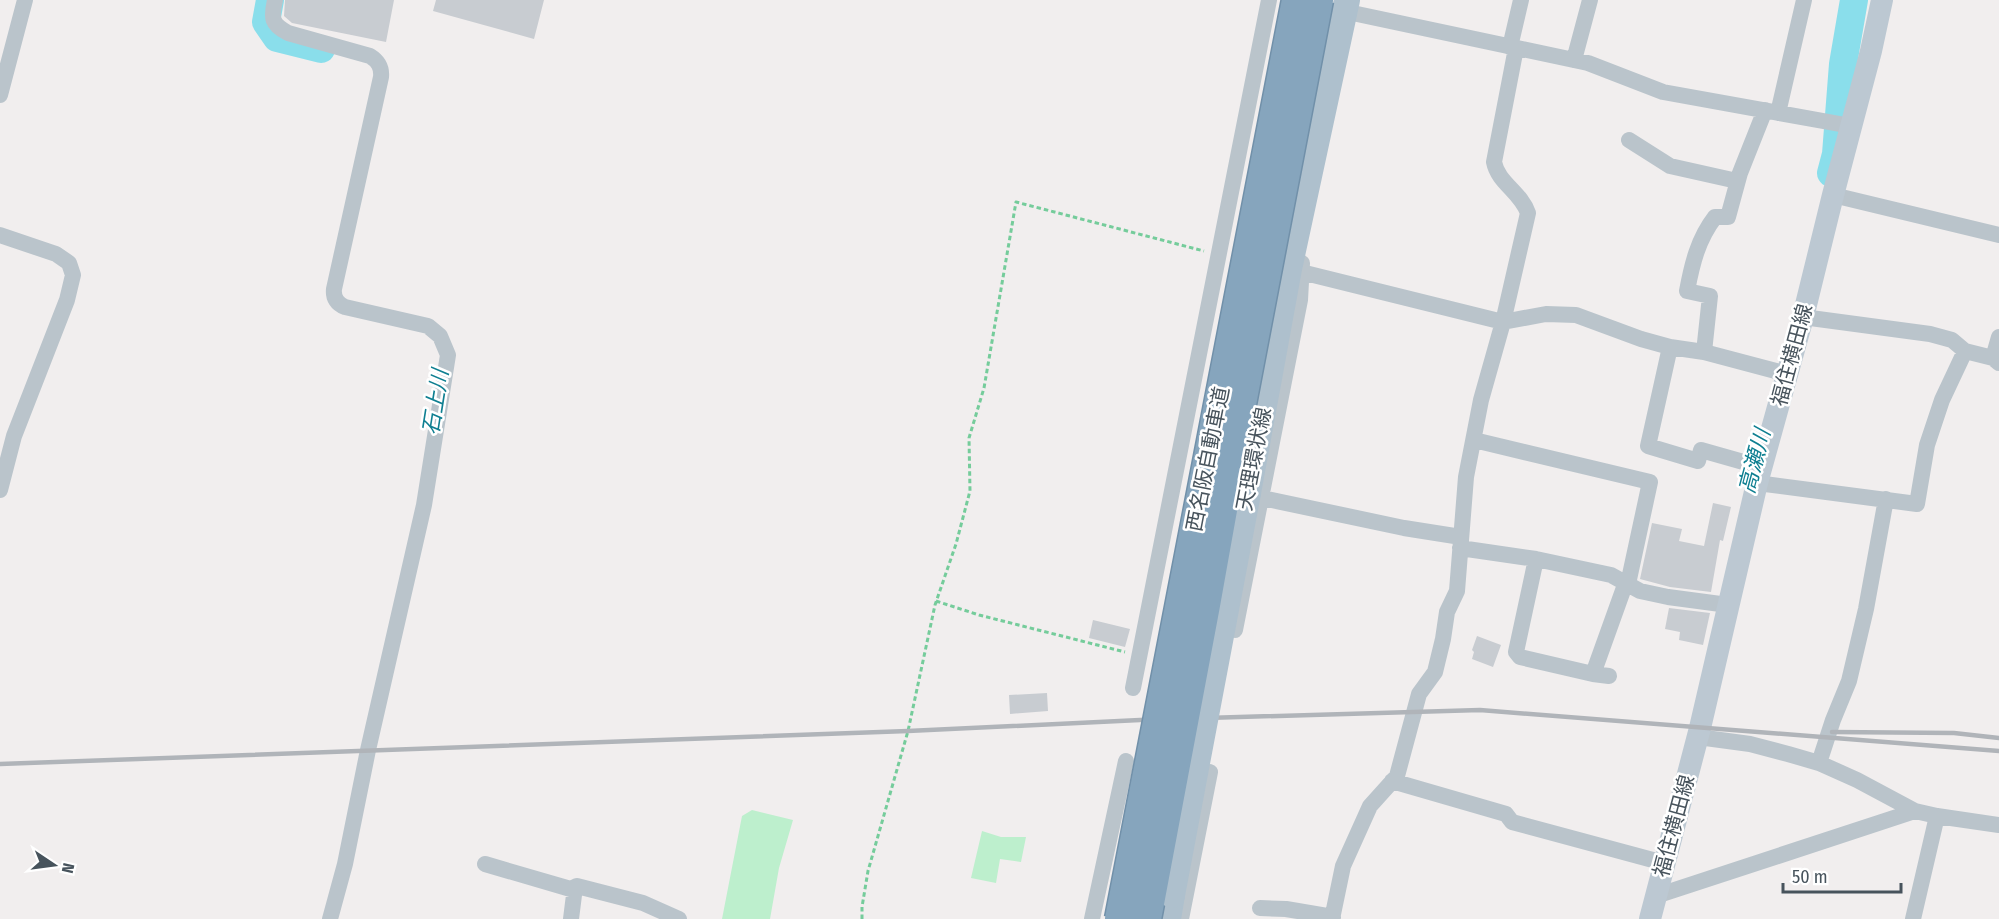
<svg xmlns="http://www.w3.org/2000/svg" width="1999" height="919" viewBox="0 0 1999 919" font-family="'Fira Sans Condensed','Noto Sans JP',sans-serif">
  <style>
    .green { fill: #bdefcd }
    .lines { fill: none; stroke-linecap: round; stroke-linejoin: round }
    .river { stroke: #8adeeb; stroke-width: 28 }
    .building { fill: #c8ccd1 }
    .path { stroke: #75cc9b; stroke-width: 3; stroke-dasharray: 4.5 3; stroke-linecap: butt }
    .street { stroke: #bac4cb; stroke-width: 16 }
    .secondary { stroke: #bcc8d2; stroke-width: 22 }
    .primary { stroke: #aec0cd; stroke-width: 26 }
    .rail { stroke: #b0b4b9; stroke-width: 4.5 }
    .highway-bridge-casing { stroke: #7190a9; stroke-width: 33; stroke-linecap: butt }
    .primary-bridge { stroke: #aec0cd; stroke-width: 26 }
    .highway-bridge { stroke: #86a5bd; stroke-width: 30 }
    .labels { text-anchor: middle; stroke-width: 5; stroke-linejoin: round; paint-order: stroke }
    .street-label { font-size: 21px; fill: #47535c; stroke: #fff }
    .water-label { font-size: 22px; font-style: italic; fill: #0e7f91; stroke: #fff }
  </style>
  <rect width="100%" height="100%" fill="#f1eeee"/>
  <path class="green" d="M752,810L793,820L779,868L770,919H722L742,816Z
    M982,831L1001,837H1026L1021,862L1000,859L996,883L971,878Z"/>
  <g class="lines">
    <path class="river" d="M270,0L266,22L277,38L321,49
      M1831,173L1836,154L1843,64L1854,0"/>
  </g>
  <path class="building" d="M285,0H394L386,42L292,23L284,16Z
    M436,0H544L534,39L433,11Z
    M1713,503L1731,507L1723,541L1720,540L1711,592L1670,587L1640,579L1652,523L1682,529L1679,541L1704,546Z
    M1669,608L1710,613L1703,645L1679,640L1680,632L1665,629Z
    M1093,620L1130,629L1125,647L1089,638Z
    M1477,636L1501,645L1493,667L1472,659L1474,652L1472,650Z
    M1047,693L1048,711L1010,714L1009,695Z"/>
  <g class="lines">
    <path class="path" d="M936,601L979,615L1125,652
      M862,919V907L868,871L908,731L935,605L956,544L970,491L969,438L984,388L1016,202L1204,251"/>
    <path class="street" d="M275,0C271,18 271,24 288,33L370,56C378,61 382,67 381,77L334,289C333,298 337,304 345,307L428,326L440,336L448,355L424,505L368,750L345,864L330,919
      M1343,11L1588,63L1663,92L1851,126
      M1510,47L1521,0
      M1574,60L1590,0
      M0,95L25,0
      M1778,113L1804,0
      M1629,140L1670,166L1737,181
      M1833,195L1999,235
      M0,235L56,254L69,263L73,275L67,300L14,436L0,490
      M1289,269L1503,322L1546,314L1576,315L1641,339L1670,347L1704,352L1787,374
      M1803,317L1930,334L1952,340L1965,351L1993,358L1999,363
      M1670,347L1648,446L1698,461L1701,450L1761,467
      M1704,352L1710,296L1687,291C1692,264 1698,239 1715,217H1728L1740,173L1765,110
      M1993,358L1999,337
      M1474,440L1650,482L1628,584
      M1757,483L1917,504L1927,445L1942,400L1965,351
      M1262,498L1404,528L1461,537
      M1460,548L1536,559L1611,575L1640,591L1668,597L1728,605
      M1536,559L1516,652L1520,657L1593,674
      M1235,630L1300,300L1302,263
      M1609,676L1593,674L1626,582
      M1133,688L1269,0
      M1698,737L1750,744L1788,754L1819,763L1857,780L1915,811L1937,816L1999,825
      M1819,763L1833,720L1849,681L1866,609L1886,499
      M1392,781L1506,814L1512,822L1664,863
      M485,864L574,890
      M1656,896L1915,811
      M1260,908L1286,909L1333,917
      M571,919L575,887L577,886L643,903L679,919
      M1092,919L1126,761
      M1181,919L1210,772
      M1332,919L1343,866L1370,806L1397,776L1419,694L1435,672L1443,639L1447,612L1457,591L1466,477L1481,400L1503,322L1528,213C1521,192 1498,183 1494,162L1516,48
      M1913,919L1937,816"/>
    <path class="secondary" d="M1650,919L1700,728L1757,483L1803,317L1833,195L1871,51L1882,0"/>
    <path class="primary" d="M1248,493L1289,269L1347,0
      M1168,919L1172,895"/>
    <path class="rail" d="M1832,732L1954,733L1999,738
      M0,764L908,731L1140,720L1480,710L1999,751"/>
    <g class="highway-bridge-casing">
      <path id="highway-bridge" d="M1120,919L1297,0
        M1146,919L1205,605L1240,409L1318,0"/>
    </g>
    <path class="primary-bridge" d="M1172,895L1248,493"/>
    <use href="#highway-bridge" class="highway-bridge"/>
  </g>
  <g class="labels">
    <g class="street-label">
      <text transform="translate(1792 355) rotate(-75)" y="7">福住横田線</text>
      <text transform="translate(1208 459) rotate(-79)" y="7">西名阪自動車道</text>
      <text transform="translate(1254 459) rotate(-79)" y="7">天理環状線</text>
      <text transform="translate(1674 826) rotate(-75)" y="7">福住横田線</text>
    </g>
    <g class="water-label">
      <text transform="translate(435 402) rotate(-81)" y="8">石上川</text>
      <text transform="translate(1754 461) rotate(-75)" y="8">高瀬川</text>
    </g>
  </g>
  <g transform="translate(54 865) rotate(103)" stroke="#ffffff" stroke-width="4.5" paint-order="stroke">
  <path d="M0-4.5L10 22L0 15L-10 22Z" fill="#47535c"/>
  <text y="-9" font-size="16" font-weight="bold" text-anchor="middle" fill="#47535c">N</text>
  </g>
  <path d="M1783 883v9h118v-9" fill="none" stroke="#47535c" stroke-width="3"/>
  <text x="1792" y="883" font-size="18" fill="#47535c" stroke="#ffffff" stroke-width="4.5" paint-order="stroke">50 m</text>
</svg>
